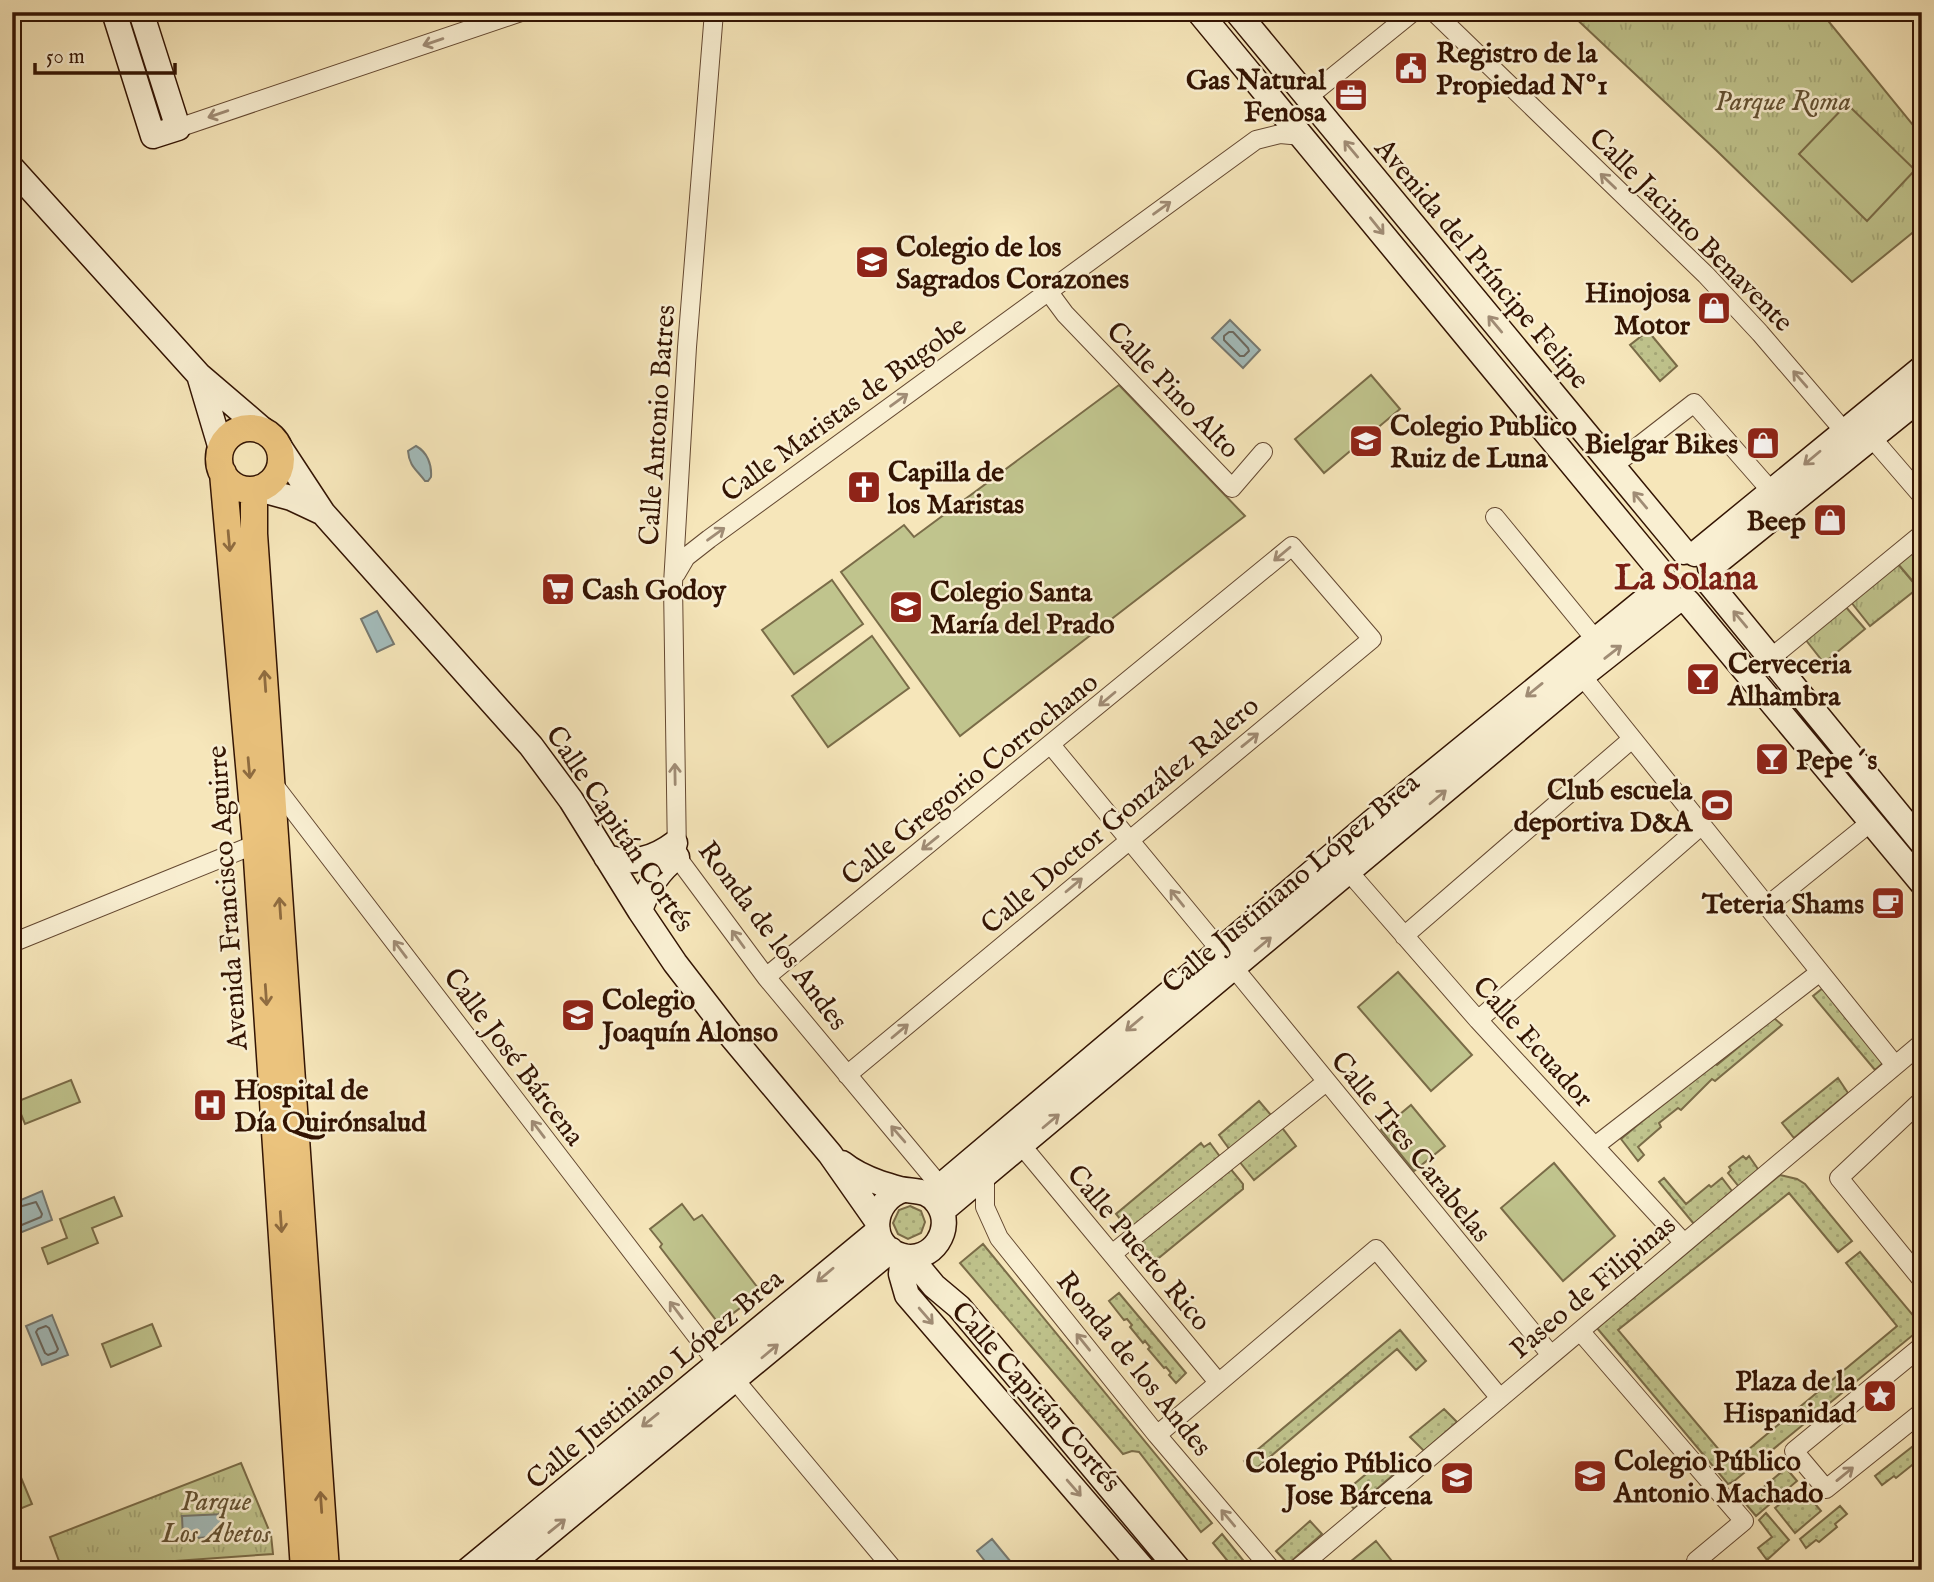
<svg xmlns="http://www.w3.org/2000/svg" width="1934" height="1582" viewBox="0 0 1934 1582" font-family="'IM FELL English',serif">
  <style>
    .grass { fill: url(#grass-dots); stroke: #7a6c48; stroke-width: 2 }
    .park { fill: url(#park-tufts); stroke: #7a6c48; stroke-width: 2 }
    .pitch { fill: #c0c48d; stroke: #7a6c48; stroke-width: 2 }
    .water { fill: #a3bcbb; stroke: #767971; stroke-width: 2 }
    .lines { fill: none; stroke-linecap: round; stroke-linejoin: round }
    .shore { stroke: #6b685f; stroke-width: 2 }
    .street-casing { stroke: #644831; stroke-width: 20 }
    .secondary-casing { stroke: #331403; stroke-width: 27 }
    .primary-casing { stroke: #331403; stroke-width: 29 }
    .street { stroke: #f9efd2; stroke-width: 18 }
    .secondary { stroke: #f9efd2; stroke-width: 24 }
    .primary { stroke: #ebc37d; stroke-width: 26 }
    .oneway { stroke: #a08c75 }
    .oneway2 { stroke: #8f6c40 }
    .labels { text-anchor: middle; stroke-width: 5; stroke-linejoin: round; paint-order: stroke }
    .poi-label { font-size: 28px; font-weight: bold; fill: #331403; stroke: #f9efd2; text-anchor: start }
    .park-label { font-size: 28px; font-style: italic; fill: #645233; stroke: #f9efd2 }
    .street-label { font-size: 28px; fill: #331403; stroke: #f9efd2 }
    .district-label { font-size: 35px; font-weight: bold; fill: #7a1f14; stroke: #f9efd2 }
  </style>
  <defs>
    <pattern id="grass-dots" width="8" height="8" patternUnits="userSpaceOnUse" patternTransform="scale(1.75)"><rect width="8" height="8" fill="#c0c48d"/><path d="M2 2h.1M6 6h.1" fill="none" stroke="#a5a878" stroke-width="1.8" stroke-linecap="round"/></pattern>
    <pattern id="park-tufts" width="24" height="20" patternUnits="userSpaceOnUse" patternTransform="scale(1.75)"><rect width="24" height="20" fill="#c0c48d"/><path d="M3 7l-1-3M5 7V3M7 7l1-3M15 17l-1-3M17 17v-4M19 17l1-3" fill="none" stroke="#a5a878"/></pattern>
  </defs>
  <rect width="100%" height="100%" fill="#f6e6ba"/>
  <filter id="stains"><feTurbulence type="fractalNoise" baseFrequency=".00286" numOctaves="4"/><feColorMatrix values="0 0 0 0 .2 0 0 0 0 .09 0 0 0 0 .02 0 0 0 .5 -.17"/></filter>
  <radialGradient id="worn" r=".72"><stop offset=".6" stop-color="#630" stop-opacity="0"/><stop offset="1" stop-color="#630" stop-opacity=".3"/></radialGradient>
  <path class="grass" d="M1648,331L1677,366L1660,381L1630,345Z
    M1823,988L1884,1062L1875,1070L1813,996Z
    M1774,1018L1782,1025L1715,1081L1712,1079L1681,1110L1678,1108L1659,1123L1661,1127L1638,1147L1644,1155L1638,1161L1621,1139L1713,1062L1717,1065Z
    M1838,1078L1848,1093L1794,1138L1782,1123Z
    M1259,1101L1271,1115L1230,1150L1219,1135Z
    M1279,1128L1283,1129L1296,1146L1254,1180L1239,1161Z
    M1201,1143L1204,1147L1210,1143L1221,1158L1129,1230L1116,1214Z
    M1743,1156L1746,1159L1749,1156L1760,1172L1740,1188L1728,1173L1731,1170L1729,1167Z
    M1229,1167L1243,1184V1189L1155,1261L1140,1242Z
    M1780,1175L1797,1179L1805,1184L1852,1241L1838,1252L1789,1193L1618,1330L1731,1464L1897,1326L1846,1263L1860,1252L1917,1320V1326L1913,1335L1733,1482L1728,1484L1597,1328Z
    M1664,1178L1686,1204L1709,1185L1711,1187L1722,1178L1732,1191L1694,1224L1659,1182Z
    M910,1206L921,1211L925,1222L921,1233L908,1239L898,1234L893,1223L899,1210Z
    M983,1244L1212,1523L1201,1532L1139,1452L1132,1451L1123,1454L960,1263Z
    M1119,1293L1186,1373L1176,1383L1169,1375L1171,1373L1166,1367L1164,1368L1148,1349L1150,1347L1145,1341L1143,1343L1130,1327L1132,1325L1127,1319L1124,1320L1109,1301Z
    M1400,1330L1426,1361L1416,1370L1397,1349L1251,1473L1244,1461Z
    M1444,1409L1457,1422L1424,1451L1410,1437Z
    M1922,1439V1457L1896,1478L1894,1476L1882,1485L1875,1476Z
    M1382,1461L1393,1475L1354,1509L1342,1494Z
    M1786,1468L1797,1481L1756,1516L1745,1503Z
    M1801,1487L1821,1511L1795,1533L1775,1508Z
    M1840,1506L1847,1514L1835,1524L1837,1527L1819,1542L1816,1540L1806,1548L1800,1539Z
    M1766,1513L1789,1540L1767,1560L1758,1548L1772,1537L1759,1520Z
    M1310,1521L1322,1534L1288,1564L1276,1551Z
    M1222,1534L1251,1570H1235L1213,1543Z"/>
  <path class="park" d="M1569,12H1821L1922,136V225L1852,282L1717,151Z
    M1898,564L1918,588L1870,626L1851,602Z
    M1845,606L1865,629L1824,663L1805,639Z
    M241,1463L271,1535L273,1554L62,1569L50,1537Z"/>
  <path class="pitch" d="M1847,104L1915,170L1867,221L1799,154Z
    M1371,375L1400,409L1324,473L1295,439Z
    M1119,385L1245,516L960,736L841,572L904,525L914,537Z
    M1922,546V592L1898,564Z
    M832,580L863,624L794,674L762,630Z
    M872,636L909,688L828,747L792,696Z
    M1398,972L1472,1055L1431,1091L1358,1007Z
    M71,1080L80,1102L25,1124L16,1102Z
    M1411,1105L1445,1146L1414,1171L1381,1130Z
    M1554,1163L1615,1236L1563,1281L1501,1208Z
    M114,1197L122,1216L92,1228L98,1243L48,1264L42,1248L67,1238L60,1219Z
    M682,1204L694,1220L702,1215L761,1292L719,1324L660,1247L662,1244L650,1229Z
    M152,1324L161,1346L111,1367L102,1344Z
    M12,1456L32,1504L12,1512Z
    M1376,1541L1399,1570H1340Z"/>
  <path class="water" d="M1230,320L1260,350L1243,368L1212,338Z
    M416,446C427,452 432,464 431,477L428,481H425C417,470 409,466 408,451Z
    M377,611L394,644L377,652L361,619Z
    M42,1191L52,1220L12,1236V1199L14,1203Z
    M52,1315L68,1355L42,1365L26,1326Z
    M224,1514L225,1536L183,1539L182,1516Z
    M992,1539L1015,1567L1012,1570H992L977,1551Z"/>
  <g class="lines">
    <path class="shore" d="M1229,332H1233L1248,348L1249,351L1244,356H1240L1224,340V336Z
      M12,1209L36,1202L42,1214L41,1217L12,1229
      M46,1326L49,1328L58,1349L56,1352L48,1355L45,1353L36,1332L38,1329Z"/>
    <g class="street-casing">
      <path id="street" d="M714,12L687,347L673,584L677,857L766,977L941,1187
        M1434,12L1706,275L1760,333L1844,431
        M1308,97L1413,12
        M178,128L521,12
        M1048,291L1065,314L1232,488L1263,452
        M1872,438L1922,496
        M1613,466L1694,403L1772,492
        M1495,517L1595,639
        M676,574L686,557L709,539L1256,140L1280,134L1302,136
        M1772,657L1922,534
        M1582,676L1767,906L1871,822
        M1051,745L1221,951
        M271,781L718,1364
        M1349,872L1478,1020L1684,1243
        M1767,906L1895,1065
        M1404,936L1632,739
        M12,943L256,844
        M1234,968L1551,1355
        M766,977L1292,546L1372,639L847,1075
        M1478,1020L1702,825
        M1922,1100L1839,1178L1922,1280
        M1022,1146L1218,1382
        M1595,1146L1820,972
        M985,1178V1207L999,1238L1157,1435L1272,1570
        M1112,1254L1326,1082
        M1580,1331L1744,1521L1696,1561L1704,1570
        M1922,1346L1794,1451L1826,1489L1922,1412
        M735,1380L894,1570
        M1157,1435L1376,1249L1500,1398
        M1296,1570L1922,1043"/>
    </g>
    <g class="secondary-casing">
      <path id="secondary" d="M114,12L153,136L178,128L141,12
        M1199,12L1662,573
        M1237,12L1684,552
        M12,168L199,375L262,429
        M199,375L221,449
        M279,446L323,513L531,746L571,800L640,911L675,963L732,1037L830,1154L877,1221
        M258,489L291,498L323,513
        M1695,554L1922,368
        M1710,568L1922,397
        M1710,584L1922,843
        M1688,602L1922,883
        M606,857C632,865 654,859 675,843
        M640,911C647,889 658,871 677,857
        M842,1163C853,1172 866,1178 880,1183C886,1185 893,1187 900,1189C915,1192 928,1189 938,1204C955,1229 932,1263 903,1256C866,1247 871,1199 904,1190
        M930,1195L1372,822L1663,585
        M942,1211L1582,676L1678,600
        M903,1256L901,1274L907,1295L1144,1570
        M910,1257L934,1286L959,1307L1179,1570
        M468,1570L878,1231
        M504,1570L891,1250"/>
    </g>
    <g class="primary-casing">
      <path id="primary" d="M219 459a31 31 0 1 1 62 0a31 31 0 1 1-62 0Z
        M223,473L256,844L304,1570
        M254,490V534L326,1570"/>
    </g>
    <use href="#street" class="street"/>
    <use href="#secondary" class="secondary"/>
    <use href="#primary" class="primary"/>
  </g>
  <defs><path id="oneway-shaft" d="M-6 0H5M1.5-3L5.5 0L1.5 3" fill="none" stroke-width="1.6" stroke-linecap="round" stroke-linejoin="round" transform="scale(1.75)"/></defs>
  <g class="oneway">
    <use href="#oneway-shaft" transform="translate(433 42) rotate(161)"/>
    <use href="#oneway-shaft" transform="translate(218 114) rotate(161)"/>
    <use href="#oneway-shaft" transform="translate(1351 149) rotate(-130)"/>
    <use href="#oneway-shaft" transform="translate(1608 181) rotate(-136)"/>
    <use href="#oneway-shaft" transform="translate(1162 208) rotate(-36)"/>
    <use href="#oneway-shaft" transform="translate(1377 226) rotate(51)"/>
    <use href="#oneway-shaft" transform="translate(1495 324) rotate(-130)"/>
    <use href="#oneway-shaft" transform="translate(1800 379) rotate(-131)"/>
    <use href="#oneway-shaft" transform="translate(899 400) rotate(-36)"/>
    <use href="#oneway-shaft" transform="translate(1812 458) rotate(140)"/>
    <use href="#oneway-shaft" transform="translate(1640 500) rotate(-130)"/>
    <use href="#oneway-shaft" transform="translate(716 534) rotate(-36)"/>
    <use href="#oneway-shaft" transform="translate(1282 554) rotate(140)"/>
    <use href="#oneway-shaft" transform="translate(1740 619) rotate(-130)"/>
    <use href="#oneway-shaft" transform="translate(1613 652) rotate(-38)"/>
    <use href="#oneway-shaft" transform="translate(1534 690) rotate(141)"/>
    <use href="#oneway-shaft" transform="translate(1107 699) rotate(140)"/>
    <use href="#oneway-shaft" transform="translate(1250 740) rotate(-39)"/>
    <use href="#oneway-shaft" transform="translate(675 774) rotate(-91)"/>
    <use href="#oneway-shaft" transform="translate(1438 797) rotate(-40)"/>
    <use href="#oneway-shaft" transform="translate(930 843) rotate(141)"/>
    <use href="#oneway-shaft" transform="translate(1074 885) rotate(-40)"/>
    <use href="#oneway-shaft" transform="translate(1177 898) rotate(-129)"/>
    <use href="#oneway-shaft" transform="translate(738 939) rotate(-126)"/>
    <use href="#oneway-shaft" transform="translate(1263 944) rotate(-40)"/>
    <use href="#oneway-shaft" transform="translate(400 949) rotate(-127)"/>
    <use href="#oneway-shaft" transform="translate(1134 1024) rotate(140)"/>
    <use href="#oneway-shaft" transform="translate(900 1031) rotate(-40)"/>
    <use href="#oneway-shaft" transform="translate(1051 1121) rotate(-40)"/>
    <use href="#oneway-shaft" transform="translate(538 1129) rotate(-127)"/>
    <use href="#oneway-shaft" transform="translate(898 1134) rotate(-131)"/>
    <use href="#oneway-shaft" transform="translate(825 1275) rotate(140)"/>
    <use href="#oneway-shaft" transform="translate(676 1310) rotate(-127)"/>
    <use href="#oneway-shaft" transform="translate(926 1316) rotate(49)"/>
    <use href="#oneway-shaft" transform="translate(1083 1342) rotate(-129)"/>
    <use href="#oneway-shaft" transform="translate(770 1351) rotate(-40)"/>
    <use href="#oneway-shaft" transform="translate(650 1420) rotate(141)"/>
    <use href="#oneway-shaft" transform="translate(1845 1474) rotate(-39)"/>
    <use href="#oneway-shaft" transform="translate(1074 1488) rotate(49)"/>
    <use href="#oneway-shaft" transform="translate(1228 1518) rotate(-130)"/>
    <use href="#oneway-shaft" transform="translate(557 1526) rotate(-39)"/>
  </g>
  <g class="oneway2">
    <use href="#oneway-shaft" transform="translate(229 541) rotate(85)"/>
    <use href="#oneway-shaft" transform="translate(265 681) rotate(-94)"/>
    <use href="#oneway-shaft" transform="translate(249 768) rotate(85)"/>
    <use href="#oneway-shaft" transform="translate(280 908) rotate(-94)"/>
    <use href="#oneway-shaft" transform="translate(266 995) rotate(86)"/>
    <use href="#oneway-shaft" transform="translate(281 1222) rotate(86)"/>
    <use href="#oneway-shaft" transform="translate(321 1502) rotate(-94)"/>
  </g>
  <defs>
    <g id="civic-square" transform="scale(1.75)"><rect x="-9" y="-9" width="18" height="18" rx="4" fill="#8f2418" stroke="#f9efd2"/><path d="M-.6-6.5H3V-4.5H.6V-3L4-1V1h2V6H-6V1h2V-1L-.6-3ZM-1.2 2.5V6h2.4V2.5Z" fill="#fff"/></g>
    <g id="office-square" transform="scale(1.75)"><rect x="-9" y="-9" width="18" height="18" rx="4" fill="#8f2418" stroke="#f9efd2"/><path d="M-6-3h4V-5.5h4V-3h4V5H-6ZM-1-4.5V-3h2v-1.5ZM-6 0V1H6V0Z" fill="#fff"/></g>
    <g id="school-square" transform="scale(1.75)"><rect x="-9" y="-9" width="18" height="18" rx="4" fill="#8f2418" stroke="#f9efd2"/><path d="M0-5L7-2L0 1L-7-2ZM-4 1L0 2.5L4 1V4Q0 6-4 4Z" fill="#fff"/></g>
    <g id="shop-square" transform="scale(1.75)"><rect x="-9" y="-9" width="18" height="18" rx="4" fill="#8f2418" stroke="#f9efd2"/><path d="M-5-2.5h2.3a2.7 3.5 0 0 1 5.4 0H5L5.5 6h-11ZM-1.5-2.5h3a1.5 2.3 0 0 0-3 0Z" fill="#fff"/></g>
    <g id="church-square" transform="scale(1.75)"><rect x="-9" y="-9" width="18" height="18" rx="4" fill="#8f2418" stroke="#f9efd2"/><path d="M-1.2-6h2.4v3.5h3.3v2.4h-3.3V6h-2.4V-.1h-3.3v-2.4h3.3Z" fill="#fff"/></g>
    <g id="supermarket-square" transform="scale(1.75)"><rect x="-9" y="-9" width="18" height="18" rx="4" fill="#8f2418" stroke="#f9efd2"/><path d="M-6-5.5h2.5l.6 2H6L4.5 2H-2.5L-4.4-4H-6ZM-1.5 3.2a1.3 1.3 0 1 0 .1 0ZM3 3.2a1.3 1.3 0 1 0 .1 0Z" fill="#fff"/></g>
    <g id="bar-square" transform="scale(1.75)"><rect x="-9" y="-9" width="18" height="18" rx="4" fill="#8f2418" stroke="#f9efd2"/><path d="M-6-5H6L.8 .8V4.5H3.5V6h-7V4.5H-.8V.8Z" fill="#fff"/></g>
    <g id="stadium-square" transform="scale(1.75)"><rect x="-9" y="-9" width="18" height="18" rx="4" fill="#8f2418" stroke="#f9efd2"/><path d="M0-5a6.5 5 0 1 0 0 10a6.5 5 0 1 0 0-10ZM-3.5-1.8h7v3.6h-7Z" fill="#fff"/></g>
    <g id="cafe-square" transform="scale(1.75)"><rect x="-9" y="-9" width="18" height="18" rx="4" fill="#8f2418" stroke="#f9efd2"/><path d="M-5.5-4.5H6V0H3Q3 3.5 0 3.5H-2.5Q-5.5 3.5-5.5 0ZM3-3.2v2h1.7v-2ZM-6 4.5H4V6H-6Z" fill="#fff"/></g>
    <g id="hospital-square" transform="scale(1.75)"><rect x="-9" y="-9" width="18" height="18" rx="4" fill="#8f2418" stroke="#f9efd2"/><path d="M-5-5h3v3.5h4V-5h3V5h-3V1.5h-4V5h-3Z" fill="#fff"/></g>
    <g id="sight-square" transform="scale(1.75)"><rect x="-9" y="-9" width="18" height="18" rx="4" fill="#8f2418" stroke="#f9efd2"/><path d="M0-6L1.8-2.2L6-1.7L2.9 1.2L3.7 5.4L0 3.3L-3.7 5.4L-2.9 1.2L-6-1.7L-1.8-2.2Z" fill="#fff"/></g>
  </defs>
  <g fill-rule="evenodd">
    <use href="#civic-square" x="1411" y="68"/>
    <use href="#office-square" x="1351" y="95"/>
    <use href="#school-square" x="872" y="262"/>
    <use href="#shop-square" x="1714" y="308"/>
    <use href="#school-square" x="1366" y="441"/>
    <use href="#shop-square" x="1763" y="443"/>
    <use href="#church-square" x="864" y="487"/>
    <use href="#shop-square" x="1830" y="520"/>
    <use href="#supermarket-square" x="558" y="589"/>
    <use href="#school-square" x="906" y="607"/>
    <use href="#bar-square" x="1703" y="679"/>
    <use href="#bar-square" x="1772" y="759"/>
    <use href="#stadium-square" x="1717" y="805"/>
    <use href="#cafe-square" x="1888" y="903"/>
    <use href="#school-square" x="578" y="1015"/>
    <use href="#hospital-square" x="210" y="1105"/>
    <use href="#sight-square" x="1880" y="1396"/>
    <use href="#school-square" x="1590" y="1476"/>
    <use href="#school-square" x="1457" y="1478"/>
  </g>
  <g class="labels">
    <g class="poi-label">
      <text x="1436" y="62">Registro de la<tspan x="1436" dy="32">Propiedad Nº1</tspan></text>
      <text x="1326" y="89" text-anchor="end">Gas Natural<tspan x="1326" dy="32">Fenosa</tspan></text>
      <text x="896" y="256">Colegio de los<tspan x="896" dy="32">Sagrados Corazones</tspan></text>
      <text x="1690" y="302" text-anchor="end">Hinojosa<tspan x="1690" dy="32">Motor</tspan></text>
      <text x="1390" y="435">Colegio Publico<tspan x="1390" dy="32">Ruiz de Luna</tspan></text>
      <text x="1738" y="453" text-anchor="end">Bielgar Bikes</text>
      <text x="888" y="481">Capilla de<tspan x="888" dy="32">los Maristas</tspan></text>
      <text x="1806" y="530" text-anchor="end">Beep</text>
      <text x="582" y="599">Cash Godoy</text>
      <text x="930" y="601">Colegio Santa<tspan x="930" dy="32">María del Prado</tspan></text>
      <text x="1728" y="673">Cerveceria<tspan x="1728" dy="32">Alhambra</tspan></text>
      <text x="1796" y="769">Pepe´s</text>
      <text x="1692" y="799" text-anchor="end">Club escuela<tspan x="1692" dy="32">deportiva D&amp;A</tspan></text>
      <text x="1864" y="913" text-anchor="end">Teteria Shams</text>
      <text x="602" y="1009">Colegio<tspan x="602" dy="32">Joaquín Alonso</tspan></text>
      <text x="234" y="1099">Hospital de<tspan x="234" dy="32">Día Quirónsalud</tspan></text>
      <text x="1856" y="1390" text-anchor="end">Plaza de la<tspan x="1856" dy="32">Hispanidad</tspan></text>
      <text x="1614" y="1470">Colegio Público<tspan x="1614" dy="32">Antonio Machado</tspan></text>
      <text x="1432" y="1472" text-anchor="end">Colegio Público<tspan x="1432" dy="32">Jose Bárcena</tspan></text>
    </g>
    <g class="park-label">
      <text x="1783" y="110">Parque Roma</text>
      <text x="216" y="1510">Parque<tspan x="216" dy="32">Los Abetos</tspan></text>
    </g>
    <g class="street-label">
      <text transform="translate(1692 229) rotate(45)" y="10">Calle Jacinto Benavente</text>
      <text transform="translate(1483 263) rotate(50)" y="10">Avenida del Príncipe Felipe</text>
      <text transform="translate(1174 389) rotate(46)" y="10">Calle Pino Alto</text>
      <text transform="translate(843 408) rotate(-36)" y="10">Calle Maristas de Bugobe</text>
      <text transform="translate(656 425) rotate(-86)" y="10">Calle Antonio Batres</text>
      <text transform="translate(969 778) rotate(-39)" y="10">Calle Gregorio Corrochano</text>
      <text transform="translate(1119 814) rotate(-40)" y="10">Calle Doctor González Ralero</text>
      <text transform="translate(621 828) rotate(56)" y="10">Calle Capitán Cortés</text>
      <text transform="translate(1290 882) rotate(-40)" y="10">Calle Justiniano López Brea</text>
      <text transform="translate(226 898) rotate(-94)" y="10">Avenida Francisco Aguirre</text>
      <text transform="translate(774 935) rotate(53)" y="10">Ronda de los Andes</text>
      <text transform="translate(1534 1041) rotate(48)" y="10">Calle Ecuador</text>
      <text transform="translate(515 1056) rotate(53)" y="10">Calle José Bárcena</text>
      <text transform="translate(1412 1146) rotate(51)" y="10">Calle Tres Carabelas</text>
      <text transform="translate(1140 1247) rotate(50)" y="10">Calle Puerto Rico</text>
      <text transform="translate(1592 1286) rotate(-40)" y="10">Paseo de Filipinas</text>
      <text transform="translate(1135 1363) rotate(51)" y="10">Ronda de los Andes</text>
      <text transform="translate(654 1378) rotate(-40)" y="10">Calle Justiniano López Brea</text>
      <text transform="translate(1037 1396) rotate(49)" y="10">Calle Capitán Cortés</text>
    </g>
    <g class="district-label">
      <text x="1686" y="589">La Solana</text>
    </g>
  </g>
  <rect width="1934" height="1582" fill="none" stroke="#f6e6ba" stroke-width="42"/>
  <rect x="14" y="14" width="1906" height="1554" fill="none" stroke="#331403" stroke-width="3.5"/>
  <rect x="21" y="21" width="1892" height="1540" fill="none" stroke="#331403" stroke-width="2"/>
  <path d="M35 63v10h140v-10" fill="none" stroke="#331403" stroke-width="3.5"/>
  <text x="46" y="63" font-size="21" fill="#331403" stroke="#f9efd2" stroke-width="5" paint-order="stroke">50 m</text>
  <rect width="100%" height="100%" filter="url(#stains)"/>
  <rect width="100%" height="100%" fill="url(#worn)"/>
</svg>
